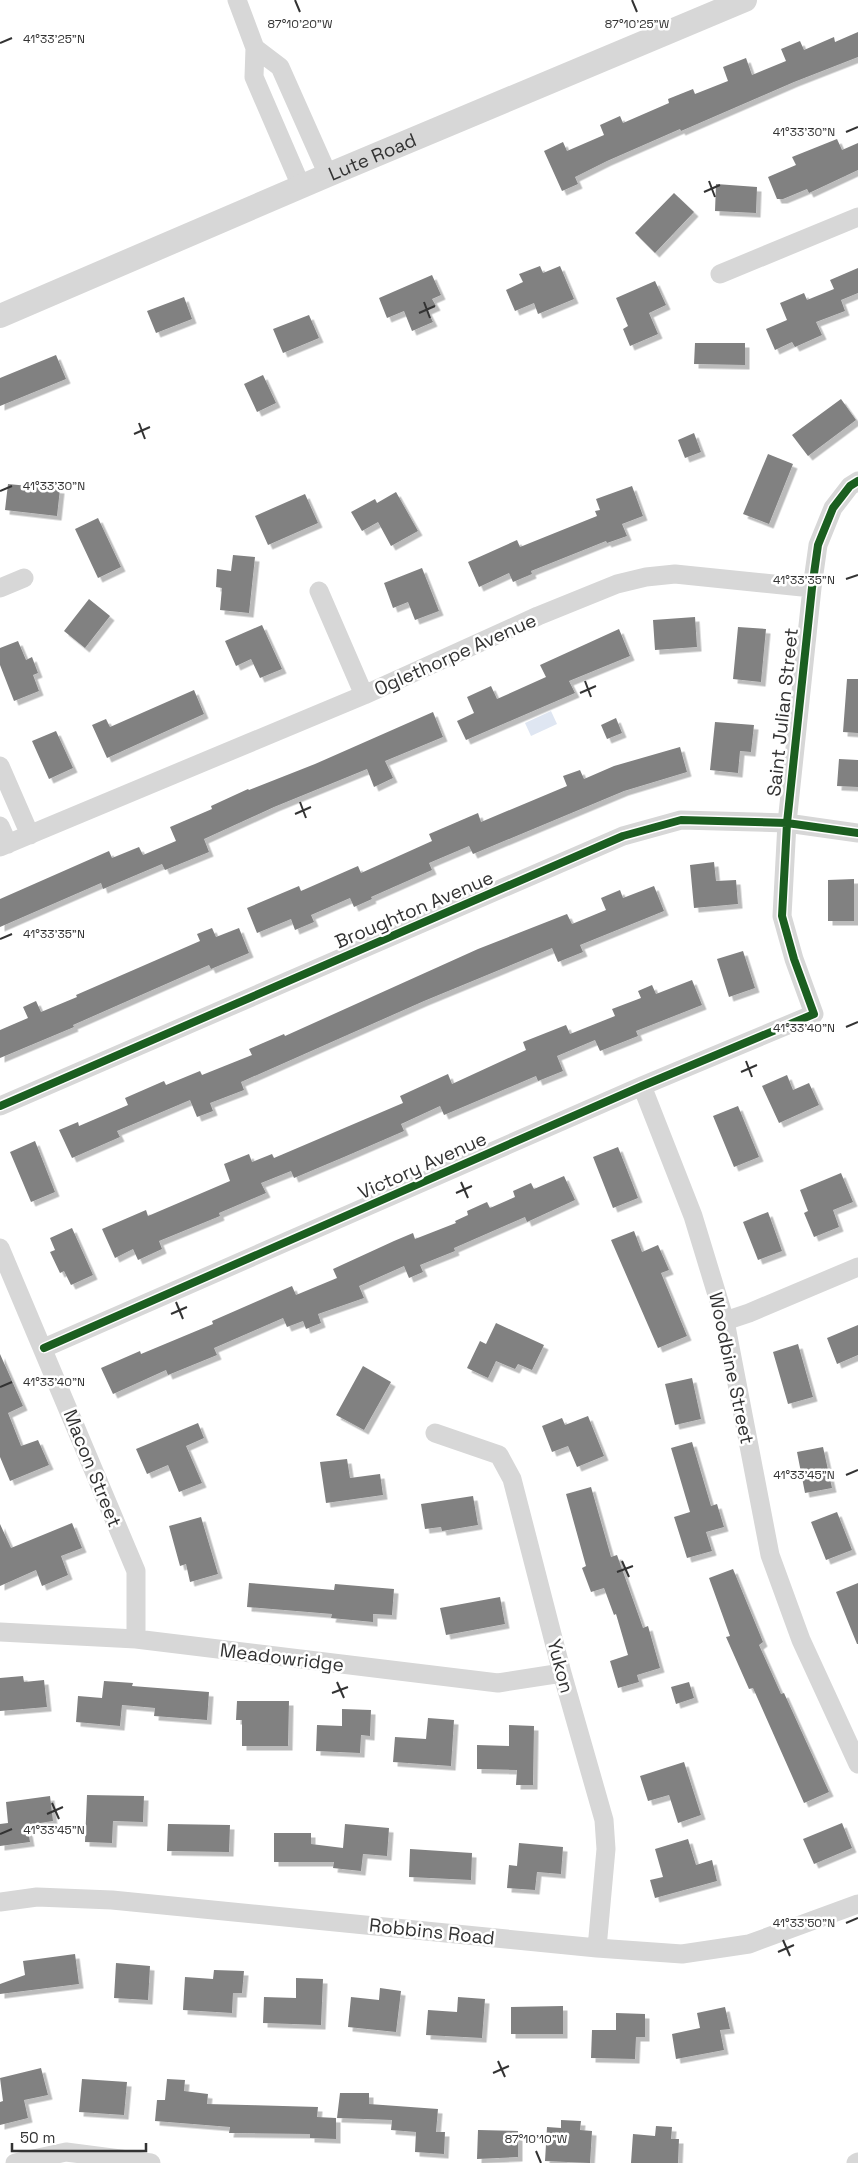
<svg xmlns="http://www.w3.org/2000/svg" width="858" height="2163" viewBox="0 0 858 2163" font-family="'Space Grotesk',sans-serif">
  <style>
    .water { fill: #dfe6f2 }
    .building { fill: #818181; filter: url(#shadow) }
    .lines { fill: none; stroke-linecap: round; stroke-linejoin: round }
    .minor { stroke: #d7d7d7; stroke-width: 19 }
    .tertiary { stroke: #d7d7d7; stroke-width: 24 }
    .cycleway-casing { stroke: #fff; stroke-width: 11 }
    .cycleway { stroke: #1b5e20; stroke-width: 8 }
    .ticks { fill: none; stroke: #333; stroke-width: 2 }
    .labels { text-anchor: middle; stroke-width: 5; stroke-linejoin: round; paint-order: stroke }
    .street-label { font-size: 19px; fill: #333; stroke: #fff }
    .ticks-label { font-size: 12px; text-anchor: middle; fill: #333; stroke: #fff; stroke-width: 5; stroke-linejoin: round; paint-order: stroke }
  </style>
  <defs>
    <filter id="shadow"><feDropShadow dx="4.5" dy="4.5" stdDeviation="0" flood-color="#0004"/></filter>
  </defs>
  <rect width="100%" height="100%" fill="#fff"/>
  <path class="water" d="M551,711L557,724L531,736L525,723Z"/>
  <path class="building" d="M858,32V57L794,82L681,131L680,129L607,161L575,177L578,184L562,191L544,151L563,142L567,151L604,135L600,125L620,116L623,123L669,103L668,99L693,89L695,94L728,81L723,67L746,58L752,75L786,61L781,49L800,41L804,50L834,37L835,42Z
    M837,139L842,150L858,143V170L809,193L807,189L783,199H777L768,177L796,165L792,157Z
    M716,184L757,187L756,213L715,211Z
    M674,193L694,212L655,253L635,233Z
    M540,266L543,273L560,266L574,299L538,314L534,303L515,311L506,290L523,282L519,274Z
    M858,268V293L841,300L845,311L816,322L822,335L795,347L792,342L775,350L766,329L787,320L780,303L804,293L807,300L834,289L830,280Z
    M432,275L441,295L432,299L436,306L427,310L433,322L412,331L404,311L387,318L379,298Z
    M655,281L666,305L649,313L658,334L630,346L623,329L628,326L616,298Z
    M184,297L192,319L156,333L147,311Z
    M309,315L319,338L283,353L273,329Z
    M695,343H745V365L694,364Z
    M56,355L66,379L0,406V378Z
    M263,375L276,403L257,412L244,384Z
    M841,399L856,420L808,456L792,435Z
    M694,433L701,452L685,458L678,440Z
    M768,454L793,464L769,524L743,514Z
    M8,484L60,489L57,516L5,510Z
    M632,486L643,516L622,524L627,536L607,543L606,541L531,571L532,574L513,582L509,573L479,587L468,562L517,540L520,547L597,516L595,511L600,510L596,499Z
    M396,492L418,531L391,546L378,522L362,531L351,512L375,499L377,503Z
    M305,494L318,523L268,545L255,516Z
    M98,518L121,567L98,578L75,529Z
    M233,555L255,557L249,613L220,610L222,588L216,587L217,569L231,571Z
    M422,568L439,611L415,620L408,602L393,608L384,583Z
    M89,599L110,616L85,648L64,631Z
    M695,617L697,647L655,650L653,620Z
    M262,625L282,669L260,678L251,659L236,666L225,641Z
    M738,627L766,629L761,682L733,679Z
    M619,629L630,656L569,681L575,693L466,740L457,721L474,713L467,697L491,686L497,699L546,677L540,665Z
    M18,641L26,660L32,657L38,673L33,675L39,691L14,701L0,665V648Z
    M847,679H858V733L843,732Z
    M194,690L204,714L107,758L92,725L106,719L110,727Z
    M433,712L443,737L385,761L393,778L374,787L367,769L274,807L204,839L209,852L165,870L162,864L103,889L101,883L0,927V899L109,851L112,858L139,847L143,855L176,841L170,827L212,809L211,806L248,789L249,790L315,764Z
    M616,718L622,733L607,739L601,725Z
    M715,722L754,725L751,752L740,751L738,773L710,770Z
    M56,731L73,768L49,779L32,741Z
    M680,747L687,772L624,791L473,854L469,846L429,863L432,870L371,897L372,899L354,907L350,898L311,915L314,922L295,930L291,919L257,933L247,908L299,886L301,891L358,866L361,873L432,841L429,834L478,813L481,822L567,786L563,776L580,770L584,779L614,766Z
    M839,759L858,760V787L837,786Z
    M714,862L716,881L736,880L738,904L694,908L690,865Z
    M854,879V921H828V880Z
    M654,886L664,911L580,945L583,952L558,962L552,948L424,1001L241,1082L244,1090L210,1103L213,1111L197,1117L190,1100L117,1131L120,1137L72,1158L59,1130L78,1122L79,1126L128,1105L125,1098L164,1081L166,1085L200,1071L202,1075L252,1055L249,1049L284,1034L285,1036L478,949L567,914L572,924L606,910L601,898L620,890L623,898Z
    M212,928L216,937L239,928L249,953L211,969L209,965L73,1025L74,1027L0,1058V1030L28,1018L23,1007L36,1001L41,1012L77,997L76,995L200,941L197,934Z
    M743,951L755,988L729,997L717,959Z
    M692,980L702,1005L636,1031L638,1036L600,1051L595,1040L557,1056L563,1071L538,1081L536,1076L444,1115L440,1106L401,1124L404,1131L344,1157L294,1178L291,1171L261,1183L266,1193L219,1213L220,1216L159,1241L162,1249L138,1260L133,1249L115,1258L102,1229L146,1210L148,1216L230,1181L224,1164L249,1154L252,1162L272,1154L274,1158L403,1103L400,1096L448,1074L452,1084L526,1050L523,1042L566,1025L570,1034L615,1016L612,1009L641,998L638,991L652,985L656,994Z
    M787,1075L793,1090L809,1083L819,1105L779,1123L762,1086Z
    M738,1106L759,1157L734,1167L713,1116Z
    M35,1141L55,1192L31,1202L10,1152Z
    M618,1147L638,1198L613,1208L593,1157Z
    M841,1173L853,1202L833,1210L839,1227L814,1237L804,1213L808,1211L800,1190Z
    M564,1176L575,1200L527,1222L525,1217L454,1248L455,1251L420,1265L423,1272L409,1278L404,1266L359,1286L364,1298L318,1314L321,1323L306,1329L303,1321L287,1327L283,1318L214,1348L217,1355L168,1375L166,1370L113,1394L101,1368L140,1351L141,1354L213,1324L212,1321L292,1286L296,1295L337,1278L333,1269L394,1241L413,1233L415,1239L456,1223L455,1221L468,1215L467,1211L487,1202L490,1208L515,1197L513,1191L531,1183L534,1189Z
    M768,1212L782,1251L758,1260L743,1222Z
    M72,1228L93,1275L71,1285L64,1271L60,1273L50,1252L55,1250L50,1238Z
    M634,1231L642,1252L658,1245L669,1270L661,1273L687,1336L658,1348L611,1240Z
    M496,1323L544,1345L532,1370L518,1364L515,1369L496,1361L488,1378L467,1368L480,1341L486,1344Z
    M858,1325V1355L837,1364L827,1338Z
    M798,1344L813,1397L788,1404L773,1352Z
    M0,1354L23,1406L8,1413L21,1446L38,1440L49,1465L10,1481L0,1457Z
    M363,1366L391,1382L364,1430L336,1415Z
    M692,1378L701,1419L675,1425L665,1384Z
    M588,1416L604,1456L577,1467L568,1446L552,1452L542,1426L562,1418L565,1425Z
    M198,1423L204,1438L186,1446L202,1483L179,1492L168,1465L147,1474L136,1449Z
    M692,1442L711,1506L717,1504L724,1527L706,1532L712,1551L687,1558L674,1517L690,1512L671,1448Z
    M823,1447L832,1488L805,1493L797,1452Z
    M347,1459L350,1478L380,1474L383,1495L326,1503L320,1462Z
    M591,1487L611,1557L617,1555L643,1628L648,1626L660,1668L637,1675L639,1682L618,1688L610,1661L628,1655L616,1614L614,1615L604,1588L591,1592L582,1568L586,1566L566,1494Z
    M473,1496L478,1525L442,1531L441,1527L425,1529L421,1504Z
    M837,1512L852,1550L826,1560L811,1522Z
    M201,1517L218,1574L190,1582L186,1564L180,1566L169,1526Z
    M72,1523L82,1548L61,1556L68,1575L42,1586L36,1570L0,1586V1524L11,1548Z
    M733,1569L763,1642L759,1645L781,1694L784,1693L829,1792L804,1803L753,1688L749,1689L726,1637L730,1636L709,1578Z
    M249,1583L334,1590L335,1584L394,1589L392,1615L373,1614V1622L331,1618L332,1614L247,1607Z
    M858,1583V1644H857L836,1592Z
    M500,1597L505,1624L446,1635L440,1608Z
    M23,1676L24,1682L44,1680L47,1707L0,1711V1678Z
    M104,1681L133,1683L132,1686L209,1692L207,1720L154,1716L155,1708L122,1705L120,1726L76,1722L78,1696L102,1698Z
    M689,1682L694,1698L676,1704L671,1687Z
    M237,1701H289L288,1746H242V1720H236Z
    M342,1709L371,1710L370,1736L361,1735L360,1753L316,1751L317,1725L342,1726Z
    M428,1718L454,1720L451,1766L393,1762L395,1737L426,1739Z
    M509,1725L534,1726L533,1785H516L517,1770L477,1769V1745L509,1746Z
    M684,1762L701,1815L678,1823L669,1795L648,1801L640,1776Z
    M87,1795L144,1796L143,1822L113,1821L112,1843L85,1842Z
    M50,1796L53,1821L27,1825L30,1842L0,1846V1824L8,1823L6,1802Z
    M842,1823L852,1848L814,1864L803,1839Z
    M168,1824L230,1825L229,1852L167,1851Z
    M345,1824L389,1828L387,1856L363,1854L361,1871L333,1868L334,1862H274V1833H311V1844L343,1848Z
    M688,1839L696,1865L712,1860L717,1881L655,1898L650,1880L663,1877L655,1849Z
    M519,1843L563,1847L561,1874L537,1872L535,1890L507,1888L509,1865L517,1866Z
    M410,1849L472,1853L471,1880L409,1877Z
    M75,1954L79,1984L0,1994V1984L25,1975L23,1961Z
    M116,1963L150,1966L148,2000L114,1998Z
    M214,1970L244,1971L242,1993H233L232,2013L183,2010L185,1977L213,1979Z
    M296,1978L323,1979L321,2025L263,2023L264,1997L296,1998Z
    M380,1988L401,1991L396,2032L348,2027L351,1997L379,2000Z
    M458,1997L485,1999L482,2038L426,2035L428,2010L457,2012Z
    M563,2006V2034H511V2007Z
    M725,2007L730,2029L720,2030L724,2050L676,2059L672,2034L700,2028L697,2013Z
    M616,2013L645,2014V2037H636L635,2059L591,2058L592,2030H616Z
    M41,2068L48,2095L24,2100L28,2118L0,2125V2102L3,2101L0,2078Z
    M82,2079L127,2082L124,2115L79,2112Z
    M167,2079L185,2080L184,2091L208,2094L207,2104L318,2107L317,2117L336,2118V2139L310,2138V2134L229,2133L230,2127L155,2121L157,2100H165Z
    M340,2093H369V2104L438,2109L436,2132H445L444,2154L415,2152L416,2132L391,2130L392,2120L337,2118Z
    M561,2120L581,2121L580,2130L592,2131L590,2163L545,2161L547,2127L561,2128Z
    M656,2126L672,2127L671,2139H679L678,2163H631L633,2134L655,2136Z
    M478,2130L518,2131V2157L477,2159Z"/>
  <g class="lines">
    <path class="minor" d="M237,0L255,48L254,77L301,186
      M255,48L280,67L328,175
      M720,274L858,217
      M0,588L24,578
      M319,591L364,695
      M0,766L30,835
      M0,826L8,844
      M0,847L364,695L538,616L617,584L646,577L675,574L812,588
      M642,1086L693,1216L725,1321L770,1555L801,1640L858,1764
      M0,1106L623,836L681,820L787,823L858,833
      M0,1248L136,1571V1639
      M725,1321L749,1313L858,1267
      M44,1348L642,1086L814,1014L794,959L782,916L787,823L812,588L818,545L833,508L850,486L858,481
      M435,1433L499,1455L512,1479L562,1673L604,1820L606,1849L597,1948
      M0,1632L136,1639L498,1683L562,1673
      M0,1902L37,1897L112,1900L597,1948L682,1954L749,1944L858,1904
      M15,2163L66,2152L151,2163
      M856,2163L858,2162"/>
    <path class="tertiary" id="s1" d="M0,316L328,175L745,0"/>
    <g class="cycleway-casing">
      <path id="cycleway" d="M0,1106L623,836L681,820L787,823L858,833
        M44,1348L642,1086L814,1014L794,959L782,916L787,823L812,588L818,545L833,508L850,486L858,481"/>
    </g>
    <use href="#cycleway" class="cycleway"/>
  </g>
  <path class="ticks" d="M295,0L300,12M632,0L637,12M0,43L12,38M846,132L858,127M709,181L715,197M704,192L720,185M424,302L430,318M419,313L435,306M139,423L145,439M134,434L150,427M0,491L12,486M846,579L858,575M585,681L591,697M580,693L596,686M300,802L306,818M295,814L311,807M0,939L12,934M846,1027L858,1022M746,1061L752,1077M741,1072L757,1065M461,1182L468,1198M456,1193L472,1186M176,1302L183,1319M171,1314L187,1307M0,1387L12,1382M846,1475L858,1470M622,1561L629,1577M617,1572L633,1566M337,1682L344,1698M332,1693L348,1687M52,1803L59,1819M47,1814L63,1807M0,1834L12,1829M846,1923L858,1918M783,1940L790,1956M778,1952L794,1945M498,2061L505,2077M493,2073L509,2066M536,2151L541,2163"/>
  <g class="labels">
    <g class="street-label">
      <text dy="7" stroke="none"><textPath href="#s1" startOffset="405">Lute Road</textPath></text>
      <text transform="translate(455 654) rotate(-24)" y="7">Oglethorpe Avenue</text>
      <text transform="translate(782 712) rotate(-84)" y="7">Saint Julian Street</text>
      <text transform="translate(414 909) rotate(-23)" y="7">Broughton Avenue</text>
      <text transform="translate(422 1165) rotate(-24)" y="7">Victory Avenue</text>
      <text transform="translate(732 1368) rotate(78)" y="7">Woodbine Street</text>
      <text transform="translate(93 1468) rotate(68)" y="7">Macon Street</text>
      <text transform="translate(282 1657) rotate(7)" y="7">Meadowridge</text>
      <text transform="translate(561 1666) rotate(75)" y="7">Yukon</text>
      <text transform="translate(432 1931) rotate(6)" y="7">Robbins Road</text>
    </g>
  </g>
  <g class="ticks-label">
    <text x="300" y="28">87°10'20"W</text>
    <text x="637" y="28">87°10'25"W</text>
    <text x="54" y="43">41°33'25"N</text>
    <text x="804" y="136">41°33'30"N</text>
    <text x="54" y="490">41°33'30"N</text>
    <text x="804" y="584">41°33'35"N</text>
    <text x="54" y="938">41°33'35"N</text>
    <text x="804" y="1032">41°33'40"N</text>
    <text x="54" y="1386">41°33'40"N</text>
    <text x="804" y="1479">41°33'45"N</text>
    <text x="54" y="1834">41°33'45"N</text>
    <text x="804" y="1927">41°33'50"N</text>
    <text x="536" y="2143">87°10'10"W</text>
  </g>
  <path d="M12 2143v8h134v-8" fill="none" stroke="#333333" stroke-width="2.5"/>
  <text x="20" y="2143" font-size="15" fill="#333333" stroke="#ffffff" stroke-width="4" paint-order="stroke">50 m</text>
</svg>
